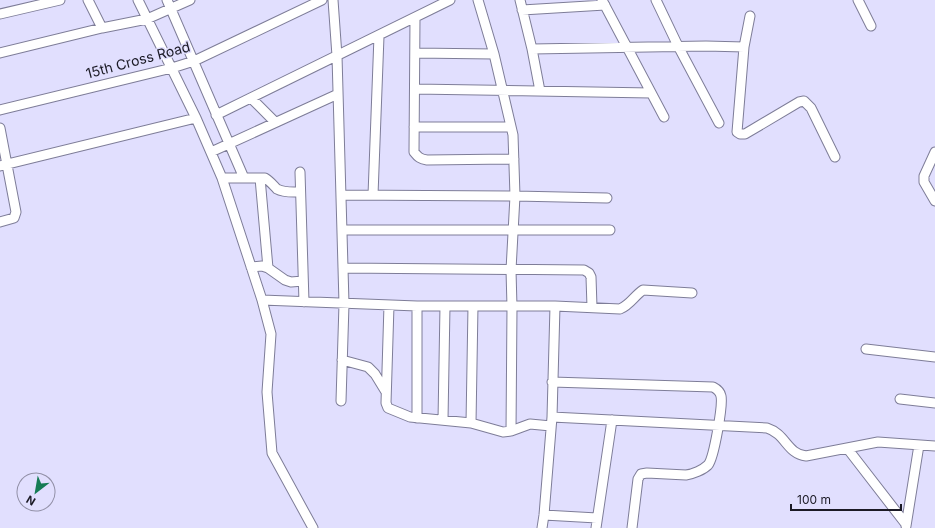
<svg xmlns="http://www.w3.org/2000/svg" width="935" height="528" viewBox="0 0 935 528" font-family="Inter,sans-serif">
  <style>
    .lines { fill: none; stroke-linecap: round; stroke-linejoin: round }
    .minor-casing { stroke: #7e7d98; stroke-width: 11 }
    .minor { stroke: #fff; stroke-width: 9 }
    .labels { text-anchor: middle; stroke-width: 3; stroke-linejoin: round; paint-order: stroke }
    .street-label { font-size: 14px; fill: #1b1a25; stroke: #e1dffe }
  </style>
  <rect width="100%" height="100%" fill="#e1dffe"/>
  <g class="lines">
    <g class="minor-casing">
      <path id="minor" d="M88,0L102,28
        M138,0L196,118L222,178L262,300L417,306H555L620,309C630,305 635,295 643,290L692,293
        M167,0L244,178
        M333,0L337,56L343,268
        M478,0L494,54L513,135L515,196L607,198
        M520,0L532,49L540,91
        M602,0L664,117
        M656,0L678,46L719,123
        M858,0L871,26
        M522,10L605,5
        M0,14L60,0
        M750,16L744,47L737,132L740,134H745L799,102L804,101L811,108L835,157
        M415,18L414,152C418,157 420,159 427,160L514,159
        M532,49L706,46L744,47
        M0,53L102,28L147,19L190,0
        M415,53L494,54
        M415,89L651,93
        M251,98L275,122
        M0,110L172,68L194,61L322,0
        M216,115L450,0
        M414,127H511
        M0,128L16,212L14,218L0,222
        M211,152L338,94
        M935,152L924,176V182L935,201
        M0,166L196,118
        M300,172L304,302
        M222,178H265C270,181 273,185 277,189C284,193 293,192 300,192
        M260,178L268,268
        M342,195L515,196L511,270L512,307L511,431
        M373,195L379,36
        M343,230H610
        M251,267L262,266L268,268L285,280L291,282L303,281
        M262,300L271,334L267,392L272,453L313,528
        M389,305L386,403L388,408L410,417L471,423L503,432L511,431L530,424L551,426
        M866,349L935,357
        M342,360L368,367L375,374L386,392
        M552,382L713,387C717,389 720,391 721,396C723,405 714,458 708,465C703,470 693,474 686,475L647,473L641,474L638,479L632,528
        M900,399L935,403
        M341,401L344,304L343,268L584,270L589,273L591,277L592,307
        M552,417L767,428C786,434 787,454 806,456L878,442L935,446
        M417,418V306
        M443,420L445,306
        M471,423L473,306
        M847,448L905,523
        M544,515L597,518
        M906,526L919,445
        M542,528L544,515L552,417L555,306
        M596,528L612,420"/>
    </g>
    <use href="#minor" class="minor"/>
  </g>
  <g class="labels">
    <g class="street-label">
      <text transform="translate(138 60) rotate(-15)" y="5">15th Cross Road</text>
    </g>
  </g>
  <g transform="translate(36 492) rotate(211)"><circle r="19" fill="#e1dffe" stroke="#9290a7"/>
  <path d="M0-3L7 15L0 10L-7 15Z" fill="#167c55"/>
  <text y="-6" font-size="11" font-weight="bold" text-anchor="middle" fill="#1b1a25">N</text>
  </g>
  <path d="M791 504v6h110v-6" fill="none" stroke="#1b1a25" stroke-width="2"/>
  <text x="797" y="504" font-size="12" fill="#1b1a25" stroke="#e1dffe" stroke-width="3" paint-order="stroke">100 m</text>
</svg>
